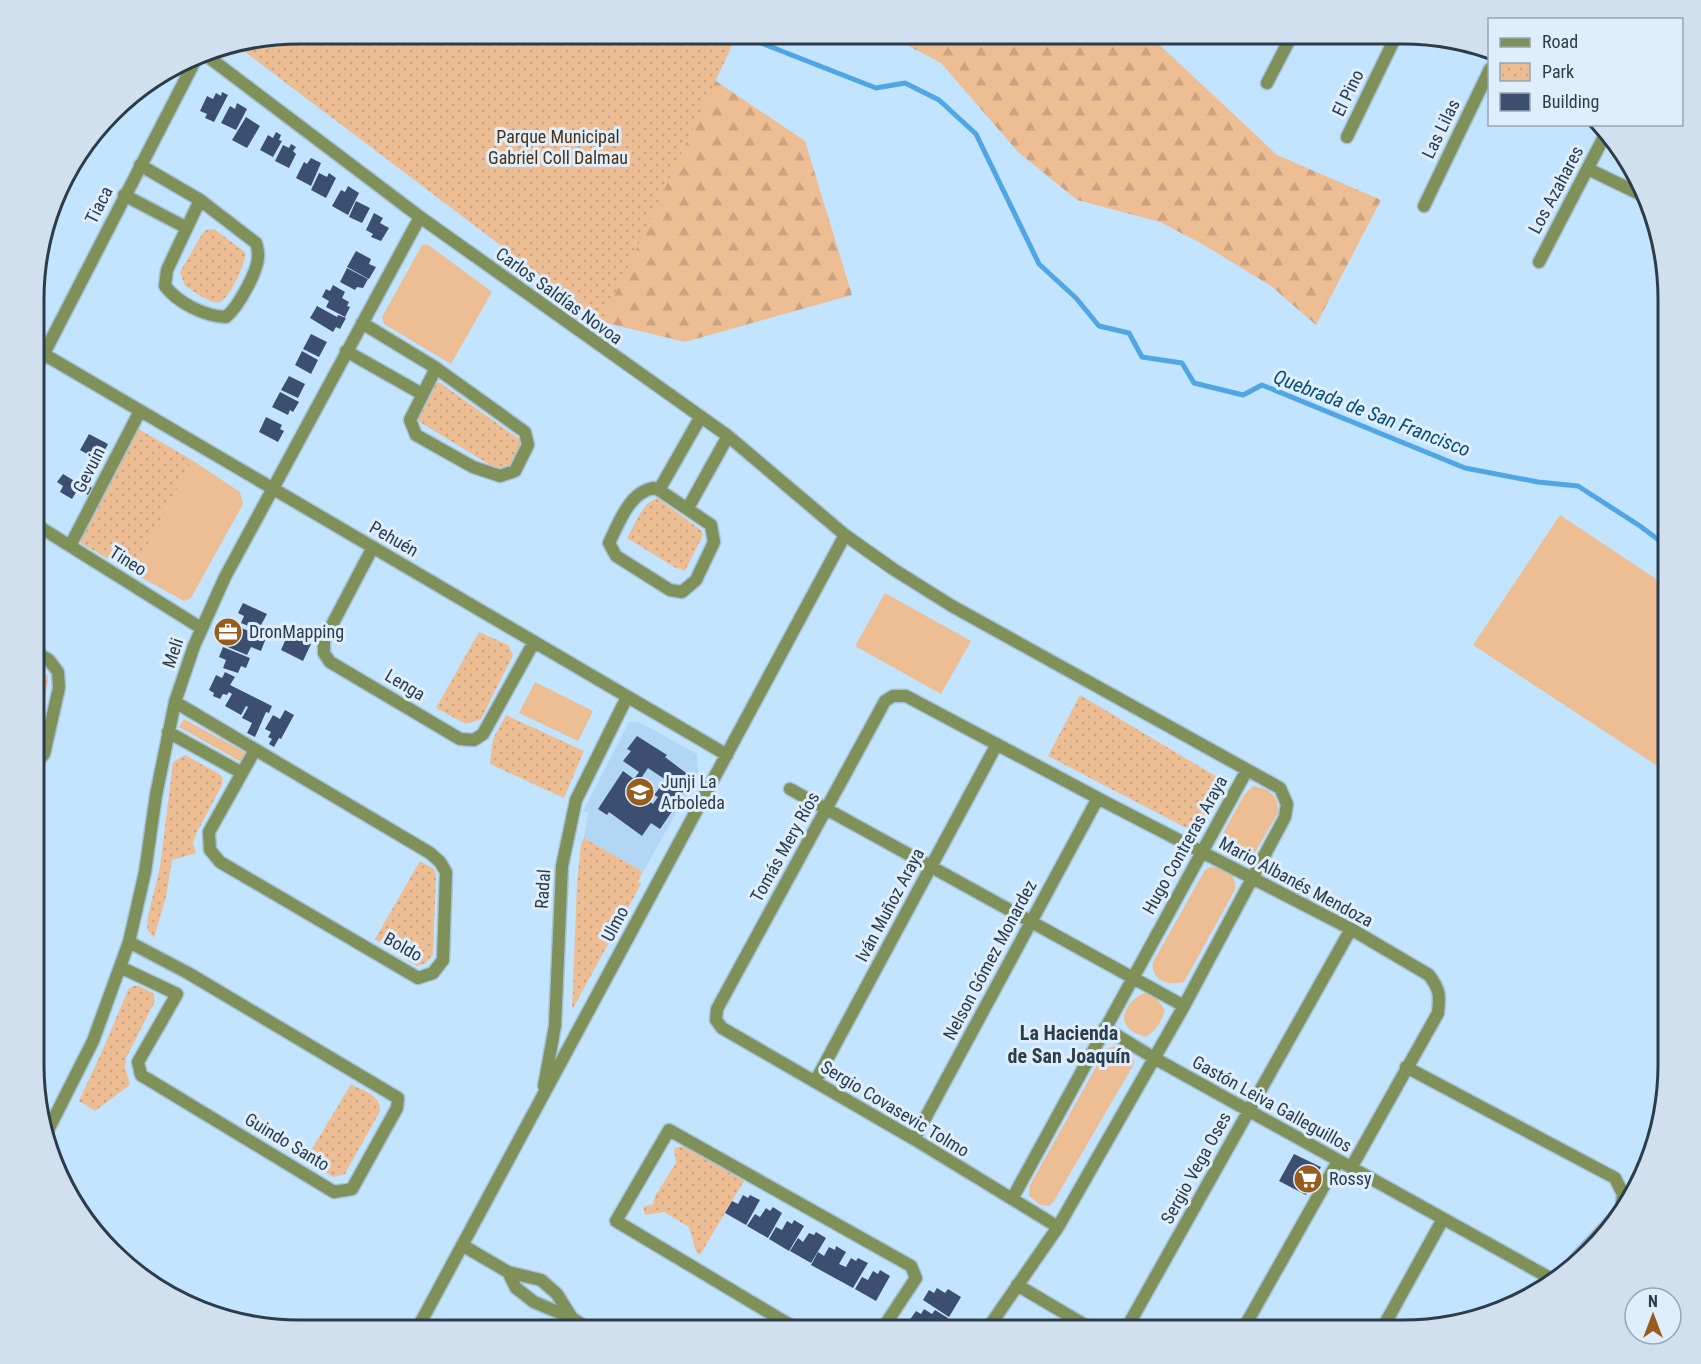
<svg xmlns="http://www.w3.org/2000/svg" width="1701" height="1364" viewBox="0 0 1701 1364" font-family="'Roboto Condensed',sans-serif">
  <style>
    .built { fill: #b2d7f5 }
    .green { fill: #edbd94 }
    .forest { fill: url(#forest-firs) }
    .park { fill: url(#park-dots) }
    .lines { fill: none; stroke-linecap: round; stroke-linejoin: round }
    .stream { stroke: #50a6e5; stroke-width: 5 }
    .building { fill: #3d4f71; fill-rule: evenodd }
    .minor-casing { stroke: #a5c2da; stroke-width: 15 }
    .minor { stroke: #7f9158; stroke-width: 12 }
    .labels { text-anchor: middle; stroke-width: 6; stroke-linejoin: round; paint-order: stroke }
    .street-label { font-size: 18px; fill: #2c3c49; stroke: #deeefc }
    .park-label { font-size: 18px; fill: #4f3112; stroke: #deeefc }
    .poi-label { font-size: 18px; fill: #2c3c49; stroke: #deeefc; text-anchor: start }
    .water-label { font-size: 20px; font-style: italic; fill: #084d76; stroke: #deeefc }
    .neighbourhood-label { font-size: 20px; font-weight: bold; fill: #2c3c49; stroke: #deeefc }
    .rim { fill: none; stroke: #2c3c49; stroke-width: 3 }
  </style>
  <defs>
    <pattern id="forest-firs" width="22" height="20" patternUnits="userSpaceOnUse" patternTransform="scale(1.5)"><rect width="22" height="20" fill="#edbd94"/><path d="M5 1l3.5 6h-7zM16 11l3.5 6h-7z" fill="#cba381"/></pattern>
    <pattern id="park-dots" width="8" height="8" patternUnits="userSpaceOnUse" patternTransform="scale(1.5)"><rect width="8" height="8" fill="#edbd94"/><path d="M2 2h.1M6 6h.1" fill="none" stroke="#cba381" stroke-width="1.8" stroke-linecap="round"/></pattern>
  </defs>
  <rect width="100%" height="100%" fill="#c3e4fe"/>
  <path class="built" d="M629,722H639L697,754L698,774L643,872L584,838L588,813L583,811Z"/>
  <path class="green" d="M427,244L492,292L451,364L384,324L382,317L422,245Z
    M192,460L240,492L243,504L191,598L184,601L133,573Z
    M1560,515L1668,587V773L1473,645Z
    M885,593L971,641L941,694L855,646Z
    M535,682L593,711L578,741L519,713Z
    M184,719L248,754L243,763L179,727Z
    M1253,786C1269,788 1280,797 1278,813L1253,856C1243,862 1236,859 1226,854L1220,842L1221,837L1244,795Z
    M1210,867C1225,867 1237,874 1235,890L1184,982C1169,986 1150,981 1153,962L1205,870Z
    M1146,993L1156,998L1165,1010C1161,1023 1156,1030 1146,1037C1139,1035 1128,1031 1125,1023C1120,1011 1136,994 1146,993Z
    M1118,1045C1126,1049 1134,1053 1134,1064L1054,1201L1049,1206L1041,1205L1029,1196L1030,1185L1106,1049Z"/>
  <path class="forest" d="M299,33L658,42L805,141L852,295L685,342L602,322L235,44Z
    M884,33H1147L1277,155L1381,200L1316,325L1271,286L1204,245L1160,222L1077,200L1018,152L941,63Z"/>
  <path class="park" d="M299,33H738L602,322L235,44Z
    M214,229L245,252C248,261 229,299 220,302C210,305 193,290 185,286L180,272L202,234L206,230Z
    M439,382L522,441L512,467L506,472L495,468L415,419L430,386Z
    M137,428L192,460L133,573L77,541Z
    M658,498L702,531L703,535L685,571L674,567L627,538C635,525 642,502 658,498Z
    M479,632L508,645L513,655L481,719L466,724L436,708Z
    M34,666L48,676V682L34,746Z
    M1080,695L1217,777C1225,795 1207,813 1198,828L1190,830L1048,756Z
    M506,715L584,751L564,798L490,764L493,739Z
    M185,755L221,775L223,779L222,785L196,834L193,843L196,853L172,860L166,897L154,938L147,929L148,916L160,867L173,762Z
    M584,838L643,872L638,881L641,884L572,1010L577,883L581,844Z
    M420,861L434,869L436,875L433,955L426,963L417,966L375,939Z
    M133,986H139L153,993L155,1001L126,1058L125,1067L130,1085L95,1111L79,1101L103,1049L128,990Z
    M351,1084C362,1090 382,1096 380,1111L345,1174L333,1177L306,1159Z
    M684,1146L744,1181L700,1255L696,1252L689,1227L664,1212L645,1215L643,1207L653,1204L655,1196L676,1163L674,1148Z"/>
  <g class="lines">
    <path class="stream" d="M745,33L761,43L876,88L905,83L939,100L976,134L1039,264L1076,298L1099,326L1129,333L1142,357L1182,363L1194,383L1243,395L1262,385L1465,468L1538,482L1578,486L1640,526L1668,547"/>
  </g>
  <path class="building" d="M222,92L228,95L214,122L205,118L207,114L200,111L207,96L213,99L216,93L221,96Z
    M237,103L247,109L236,130L221,123L230,106L235,109Z
    M246,117L260,126L247,148L232,140Z
    M276,132L281,135L279,140L282,141L273,157L260,150L268,135L273,138Z
    M291,144L296,147L293,151L296,154L289,168L275,161L283,145L289,148Z
    M311,158L321,163L311,186L296,178L304,162L307,164Z
    M319,173L327,177L329,173L336,178L326,198L311,190Z
    M348,186L359,193L348,215L332,206L341,190L345,192Z
    M356,201L370,208L362,223L349,217Z
    M374,213L383,218L380,223L389,228L381,241L371,237L373,234L366,230Z
    M356,251L371,259L369,264L376,267L369,279L347,267Z
    M347,268L368,279L363,288L357,287L355,290L340,282Z
    M333,285L345,292L342,298L349,302L347,306L350,307L345,317L326,307L329,301L322,297L326,289L330,291Z
    M317,306L337,317L338,315L346,318L340,329L336,327L333,332L310,318Z
    M311,334L327,342L319,357L303,349Z
    M302,351L318,360L311,374L295,365Z
    M289,376L305,384L298,398L281,390Z
    M280,392L299,402L293,412L290,410L288,415L272,407Z
    M266,417L282,425L280,429L284,431L278,442L259,432Z
    M89,434L108,444L103,454L97,451L94,458L80,450Z
    M63,474L78,483L80,481L92,488L88,495L78,489L72,499L60,492L63,486L57,482Z
    M243,603L267,614L261,625L258,624L256,629L241,623L244,616L238,613Z
    M239,627L266,638L261,651L251,647L247,655L218,643L220,637L226,640L228,635L235,637Z
    M288,634L311,644L303,661L281,650Z
    M223,647L250,658L246,668L241,666L238,673L223,668L226,660L219,657Z
    M225,672L235,677L230,685L272,706L269,713L266,712L255,737L247,733L252,723L242,718L248,707L246,706L241,715L225,706L232,694L229,692L227,695L223,694L220,699L213,696L214,693L209,690L216,675L222,678Z
    M285,710L294,715L281,739L279,738L274,747L269,744L272,739L268,737L271,732L265,729L273,715L280,719Z
    M637,736L667,755L665,757L690,776L684,785L686,787L671,809L673,810L660,829L651,823L642,836L609,812L607,815L598,809L623,771L634,779L639,772L623,761L631,751L627,749ZM648,768L666,780L654,795L658,797L653,804L633,790Z
    M1294,1154L1321,1167L1306,1195L1279,1181Z
    M743,1195L748,1198L750,1195L760,1200L746,1225L725,1213L732,1201L738,1204Z
    M773,1207L782,1213L768,1238L747,1226L755,1214L760,1217L766,1208L770,1211Z
    M794,1220L804,1226L789,1251L769,1239L776,1227L782,1230L787,1221L792,1224Z
    M816,1232L826,1238L811,1263L790,1251L798,1238L803,1242L809,1233L814,1235Z
    M836,1246L846,1252L839,1264L846,1267L851,1258L856,1261L858,1258L868,1263L853,1288L811,1265L818,1252L824,1256L829,1247L835,1250Z
    M880,1270L890,1276L876,1301L855,1289L862,1277L868,1280L873,1271L878,1274Z
    M937,1288L945,1293L948,1289L961,1297L949,1317L923,1300L929,1290L934,1293Z
    M924,1309L932,1314L935,1310L948,1318L939,1331H925L909,1321L916,1311L921,1314Z"/>
  <g class="lines">
    <g class="minor-casing">
      <path id="minor" d="M203,53L420,217L728,436L845,535L893,569L952,606L1280,788L1287,804L1285,817L1184,1006L1058,1227L986,1331
        M1267,83L1293,33
        M1347,137L1397,34
        M140,165L200,200L256,243C257,246 258,249 258,253C260,269 238,307 226,317C204,316 178,303 165,286L167,270L200,200
        M1588,169L1644,196
        M124,195L187,228
        M1424,206L1490,69
        M1539,262L1605,135
        M362,323L436,368L525,432L528,445L515,471L500,476L473,467L416,435L410,420L436,368
        M35,349L727,755
        M346,351L422,394
        M35,371L197,57
        M654,488L659,490L711,525L714,542L696,580L682,592L670,590L616,556L609,543C619,523 629,492 654,488Z
        M659,490L700,418
        M688,508L728,436
        M35,524L201,628
        M70,546L140,411
        M373,547L324,640V653L330,662L460,739L474,740L483,734L534,642
        M168,732L242,773L209,832L210,850L220,862L418,978L433,973L443,960L446,872L440,862L430,853L175,702
        M34,766L44,754L59,688L58,672L49,660L35,652
        M242,773L255,750
        M790,789L1184,1006
        M120,967L177,994L138,1062L141,1075L334,1192L352,1189L397,1108L398,1098L188,973L129,942
        M1105,1028L1154,1058L1550,1278
        M1406,1067L1615,1178L1623,1194L1622,1207
        M815,1082L997,744
        M544,1086L555,1026L562,866L576,800L627,697
        M47,1132L93,1041L129,942L145,872L156,795L175,702L194,646L225,577L420,217
        M914,1139L1098,798
        M1012,1199L1247,770
        M1058,1227L914,1139L722,1028L716,1020L717,1009L885,701L893,696H906L1109,804L1351,929L1429,975C1440,990 1440,995 1438,1013L1351,1168
        M462,1245L508,1272L541,1280L557,1294L572,1318
        M1575,1260L1619,1213
        M508,1272L516,1288L534,1302L572,1318L592,1331
        M1017,1285L1095,1331
        M416,1331L845,535
        M800,1331L616,1221L669,1130L911,1266L916,1278L881,1331
        M1125,1331L1351,929
        M1242,1331L1338,1161
        M1381,1331L1443,1219"/>
    </g>
    <use href="#minor" class="minor"/>
  </g>
  <defs>
    <g id="office-disc" transform="scale(1.5)"><circle r="9.5" fill="#985d1d" stroke="#deeefc"/><path d="M-6-3h4V-5.5h4V-3h4V5H-6ZM-1-4.5V-3h2v-1.5ZM-6 0V1H6V0Z" fill="#fff"/></g>
    <g id="school-disc" transform="scale(1.5)"><circle r="9.5" fill="#985d1d" stroke="#deeefc"/><path d="M0-5L7-2L0 1L-7-2ZM-4 1L0 2.5L4 1V4Q0 6-4 4Z" fill="#fff"/></g>
    <g id="supermarket-disc" transform="scale(1.5)"><circle r="9.5" fill="#985d1d" stroke="#deeefc"/><path d="M-6-5.5h2.5l.6 2H6L4.5 2H-2.5L-4.4-4H-6ZM-1.5 3.2a1.3 1.3 0 1 0 .1 0ZM3 3.2a1.3 1.3 0 1 0 .1 0Z" fill="#fff"/></g>
  </defs>
  <g fill-rule="evenodd">
    <use href="#office-disc" x="228" y="632"/>
    <use href="#school-disc" x="640" y="792"/>
    <use href="#supermarket-disc" x="1308" y="1179"/>
  </g>
  <g class="labels">
    <g class="street-label">
      <text transform="translate(1348 93) rotate(-64)" y="6">El Pino</text>
      <text transform="translate(1441 129) rotate(-64)" y="6">Las Lilas</text>
      <text transform="translate(1556 190) rotate(-62)" y="6">Los Azahares</text>
      <text transform="translate(99 205) rotate(-63)" y="6">Tiaca</text>
      <text transform="translate(559 296) rotate(36)" y="6">Carlos Saldías Novoa</text>
      <text transform="translate(89 470) rotate(-63)" y="6">Gevuin</text>
      <text transform="translate(394 539) rotate(30)" y="6">Pehuén</text>
      <text transform="translate(128 561) rotate(32)" y="6">Tineo</text>
      <text transform="translate(173 653) rotate(-71)" y="6">Meli</text>
      <text transform="translate(405 685) rotate(31)" y="6">Lenga</text>
      <text transform="translate(1185 845) rotate(-61)" y="6">Hugo Contreras Araya</text>
      <text transform="translate(785 847) rotate(-61)" y="6">Tomás Mery Ríos</text>
      <text transform="translate(1296 882) rotate(28)" y="6">Mario Albanés Mendoza</text>
      <text transform="translate(543 889) rotate(-86)" y="6">Radal</text>
      <text transform="translate(890 905) rotate(-62)" y="6">Iván Muñoz Araya</text>
      <text transform="translate(615 924) rotate(-62)" y="6">Ulmo</text>
      <text transform="translate(403 947) rotate(29)" y="6">Boldo</text>
      <text transform="translate(990 960) rotate(-62)" y="6">Nelson Gómez Monardez</text>
      <text transform="translate(1272 1104) rotate(29)" y="6">Gastón Leiva Galleguillos</text>
      <text transform="translate(895 1109) rotate(31)" y="6">Sergio Covasevic Tolmo</text>
      <text transform="translate(287 1142) rotate(31)" y="6">Guindo Santo</text>
      <text transform="translate(1196 1168) rotate(-61)" y="6">Sergio Vega Oses</text>
    </g>
    <g class="park-label">
      <text x="558" y="143">Parque Municipal<tspan x="558" dy="21">Gabriel Coll Dalmau</tspan></text>
    </g>
    <g class="poi-label">
      <text x="249" y="638">DronMapping</text>
      <text x="661" y="788">Junji La<tspan x="661" dy="21">Arboleda</tspan></text>
      <text x="1329" y="1185">Rossy</text>
    </g>
    <g class="water-label">
      <text transform="translate(1372 413) rotate(21)" y="7">Quebrada de San Francisco</text>
    </g>
    <g class="neighbourhood-label">
      <text x="1069" y="1040">La Hacienda<tspan x="1069" dy="23">de San Joaquín</tspan></text>
    </g>
  </g>
  <path d="M0 0H1701V1364H0ZM299 44H1403A255 255 0 0 1 1658 299V1065A255 255 0 0 1 1403 1320H299A255 255 0 0 1 44 1065V299A255 255 0 0 1 299 44Z" fill="#d0e0ee" fill-rule="evenodd"/>
  <path class="rim" d="M299 44H1403A255 255 0 0 1 1658 299V1065A255 255 0 0 1 1403 1320H299A255 255 0 0 1 44 1065V299A255 255 0 0 1 299 44Z"/>
  <rect x="1488" y="18" width="195" height="108" fill="#deeefc" stroke="#97a7b4" stroke-width="1.5"/>
  <rect x="1500" y="38" width="30" height="9" fill="#7f9158" stroke="#97a7b4" stroke-width="1.5"/>
  <text x="1542" y="48" font-size="18" fill="#2c3c49">Road</text>
  <rect x="1500" y="63" width="30" height="18" fill="url(#park-dots)" stroke="#97a7b4" stroke-width="1.5"/>
  <text x="1542" y="78" font-size="18" fill="#2c3c49">Park</text>
  <rect x="1500" y="93" width="30" height="18" fill="#3d4f71" stroke="#97a7b4" stroke-width="1.5"/>
  <text x="1542" y="108" font-size="18" fill="#2c3c49">Building</text>
  <g transform="translate(1653 1316)"><circle r="28" fill="#deeefc" stroke="#97a7b4" stroke-width="1.5"/>
  <path d="M0-4.5L10 22L0 15L-10 22Z" fill="#985d1d"/>
  <text y="-9" font-size="16" font-weight="bold" text-anchor="middle" fill="#2c3c49">N</text>
  </g>
</svg>
